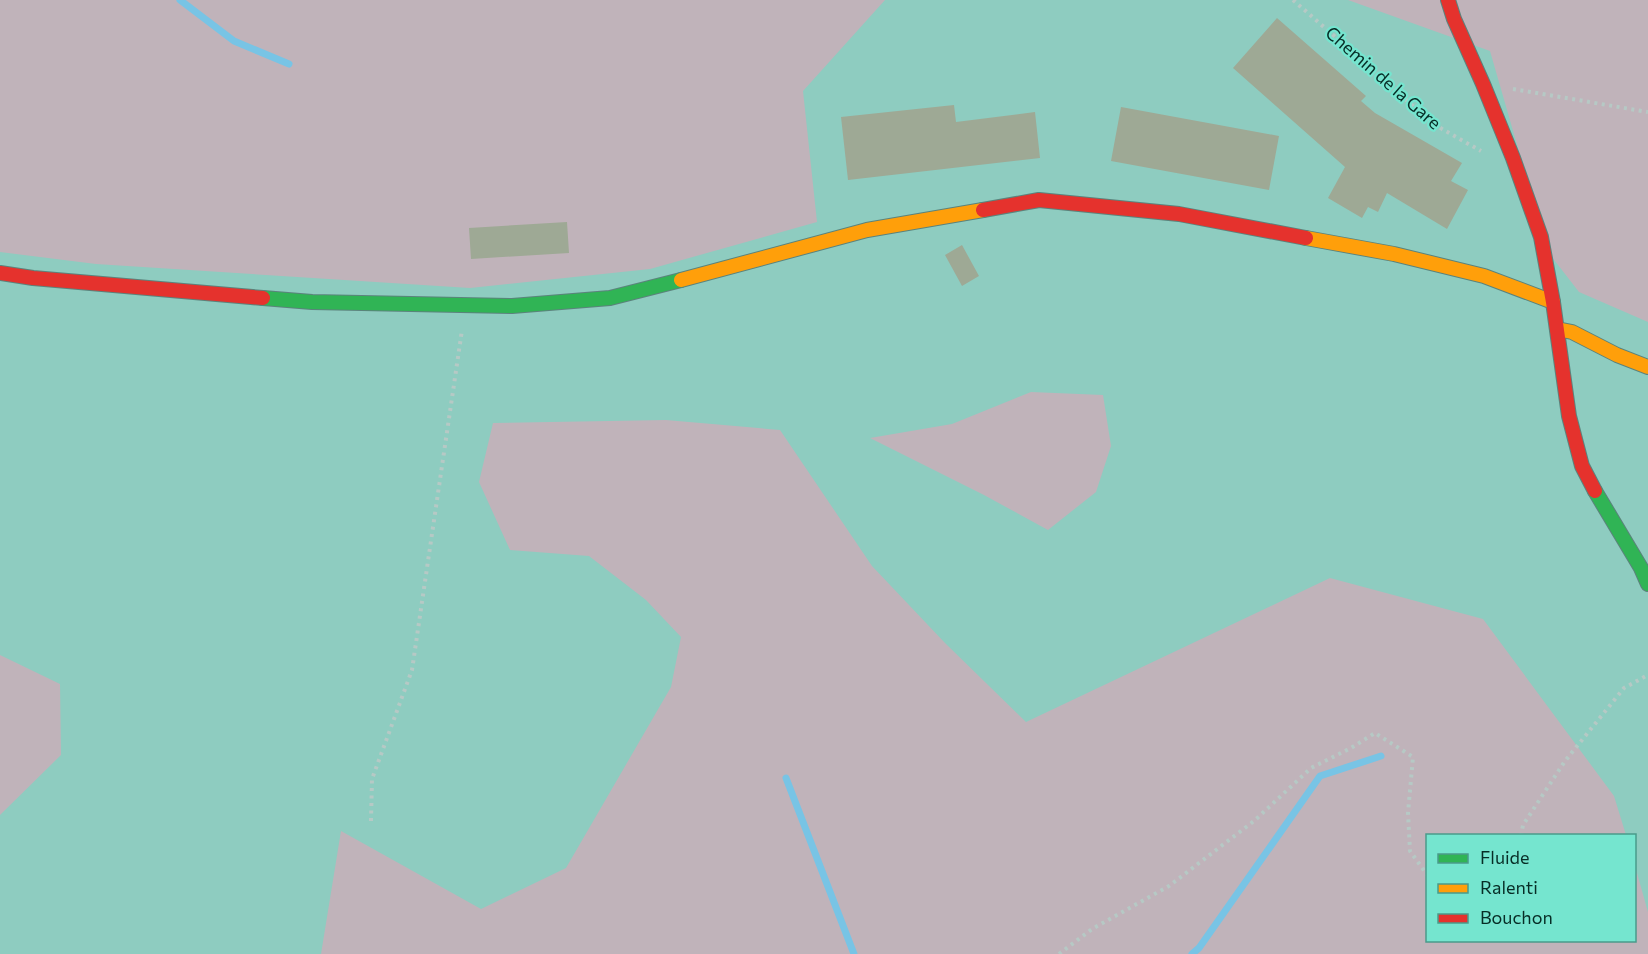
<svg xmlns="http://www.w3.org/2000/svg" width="1648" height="954" viewBox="0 0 1648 954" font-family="Commissioner,sans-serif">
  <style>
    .green { fill: #c0b3ba }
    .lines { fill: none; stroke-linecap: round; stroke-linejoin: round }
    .stream { stroke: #78c4e5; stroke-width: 7 }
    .building { fill: #9ea995 }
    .fast-casing { stroke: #5b837c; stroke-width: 16 }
    .slow-casing { stroke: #5b837c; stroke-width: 16 }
    .jam-casing { stroke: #5b837c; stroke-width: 16 }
    .path { stroke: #b6c9c5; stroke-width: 4; stroke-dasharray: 3 4.5; stroke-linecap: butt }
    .fast { stroke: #30b455; stroke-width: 14 }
    .slow { stroke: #ff9f0a; stroke-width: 14 }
    .jam { stroke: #e5322d; stroke-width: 14 }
    .labels { text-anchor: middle; stroke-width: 4.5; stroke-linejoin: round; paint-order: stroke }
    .street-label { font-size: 18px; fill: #072d26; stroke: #75e5cf }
  </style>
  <rect width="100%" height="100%" fill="#8eccc0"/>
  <path class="green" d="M0,0H885L803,91L817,222L650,269L470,288L96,264L0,252Z
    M1348,0H1648V322L1579,292L1548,252L1490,51Z
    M1031,392L1103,395L1111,446L1096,492L1048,530L984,495L870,438L952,424Z
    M666,420L780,430L872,566L945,643L1026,722L1330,578L1483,619L1614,796L1626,835L1428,836V940H1634L1635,866L1648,912V954H321L341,831L481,909L566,868L671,687L681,637L646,600L589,556L510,550L479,482L493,423Z
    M0,655L60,684L61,755L0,815Z"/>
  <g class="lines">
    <path class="stream" d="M180,0L234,41L289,64
      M786,778L854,954
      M1192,954L1199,948L1320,776L1381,756"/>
  </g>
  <path class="building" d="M1277,18L1366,96L1361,101L1375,113L1462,163L1451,181L1468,190L1447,229L1387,193L1378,212L1368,207L1362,218L1328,198L1345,167L1233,68Z
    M954,105L956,122L1035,112L1040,158L848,180L841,117Z
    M1121,107L1279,136L1269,190L1111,161Z
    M567,222L569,253L471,259L469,228Z
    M962,245L979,276L962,286L945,255Z"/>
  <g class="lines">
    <g class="fast-casing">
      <path id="fast" d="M263,298L312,302L512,306L610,298L681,280
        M1595,491L1641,568L1648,584"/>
    </g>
    <g class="slow-casing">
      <path id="slow" d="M1306,238L1394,254L1484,276L1553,302
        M681,280L867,230L983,210
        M1557,329L1572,332L1617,355L1648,367"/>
    </g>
    <g class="jam-casing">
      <path id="jam" d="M1448,0L1454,19L1483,84L1513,158L1541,237L1553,302L1569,416L1582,466L1595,491
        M983,210L1039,200L1179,214L1306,238
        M0,273L33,278L263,298"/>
    </g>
    <path class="path" d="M1293,0L1395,89L1418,111L1442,129L1481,151
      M1513,89L1648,112
      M371,821L372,779L412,670L462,330
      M1521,836L1523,825L1565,761L1624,688L1648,675
      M1059,954L1092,929L1169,886L1254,821L1311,768L1351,748L1375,733L1413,757L1408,813L1410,851L1428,876"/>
    <use href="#fast" class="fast"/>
    <use href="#slow" class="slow"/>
    <use href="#jam" class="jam"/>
  </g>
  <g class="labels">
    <g class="street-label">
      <text transform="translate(1383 78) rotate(41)" y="6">Chemin de la Gare</text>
    </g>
  </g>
  <rect x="1426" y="834" width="210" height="108" fill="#75e5cf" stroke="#499b8b" stroke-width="1.5"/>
  <rect x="1438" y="854" width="30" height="9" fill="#30b455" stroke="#499b8b" stroke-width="1.5"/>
  <text x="1480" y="864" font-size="18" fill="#072d26">Fluide</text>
  <rect x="1438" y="884" width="30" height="9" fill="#ff9f0a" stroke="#499b8b" stroke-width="1.5"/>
  <text x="1480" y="894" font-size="18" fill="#072d26">Ralenti</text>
  <rect x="1438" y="914" width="30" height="9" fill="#e5322d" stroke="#499b8b" stroke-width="1.5"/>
  <text x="1480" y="924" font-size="18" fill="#072d26">Bouchon</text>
</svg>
